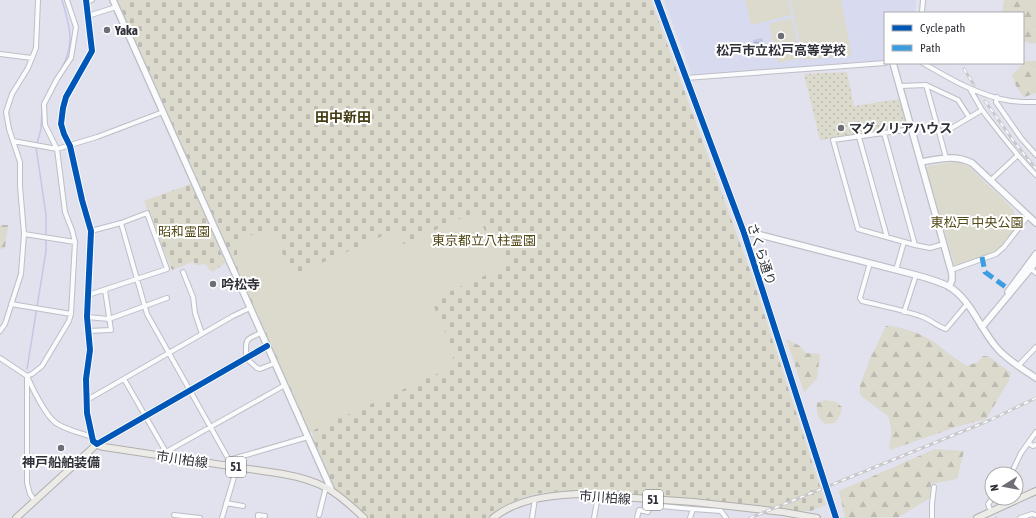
<svg xmlns="http://www.w3.org/2000/svg" width="1036" height="518" viewBox="0 0 1036 518" font-family="'Asap Condensed','Noto Sans JP',sans-serif">
  <style>
    .built { fill: #d8dbef }
    .grass { fill: url(#grass-dots) }
    .forest { fill: url(#forest-firs) }
    .cemetery { fill: url(#cemetery-stones) }
    .park { fill: #dcd9cd }
    .water { fill: url(#water-rules) }
    .lines { fill: none; stroke-linecap: round; stroke-linejoin: round }
    .stream { stroke: #c3c7e6; stroke-width: 1.5 }
    .street-casing { stroke: #bdbec6; stroke-width: 6 }
    .secondary-casing { stroke: #bdbec6; stroke-width: 8 }
    .primary-casing { stroke: #b1afac; stroke-width: 8 }
    .street { stroke: #fafbfc; stroke-width: 4 }
    .secondary { stroke: #fafbfc; stroke-width: 5.5 }
    .primary { stroke: #ecebe8; stroke-width: 6 }
    .rail-casing { stroke: #c9c9cd; stroke-width: 3 }
    .rail { stroke: #fff; stroke-width: 1.5; stroke-dasharray: 4.5; stroke-linecap: butt }
    .quiet { stroke: #3d9de2; stroke-width: 5; stroke-dasharray: 10 5; stroke-linecap: butt }
    .cycleway-casing { stroke: #fff; stroke-width: 8 }
    .cycleway { stroke: #0057b8; stroke-width: 6 }
    .poi-dot { fill: #6d6e77; stroke: #fff; stroke-width: 1.5 }
    .labels { text-anchor: middle; stroke-width: 4; stroke-linejoin: round; paint-order: stroke }
    .shield { fill: #fff; stroke: #6d6e74; stroke-width: 1 }
    .shield-label { font-size: 12px; font-weight: bold; fill: #2f3038 }
    .poi-label { font-size: 13px; font-weight: bold; fill: #2f3038; stroke: #fff; text-anchor: start }
    .park-label { font-size: 13px; fill: #534917; stroke: #fff }
    .street-label { font-size: 13px; fill: #2f3038; stroke: #fff }
    .neighbourhood-label { font-size: 14px; font-weight: bold; fill: #443c12; stroke: #fff }
  </style>
  <defs>
    <pattern id="grass-dots" width="8" height="8" patternUnits="userSpaceOnUse"><rect width="8" height="8" fill="#dcd9cd"/><path d="M2 2h.1M6 6h.1" fill="none" stroke="#bdbbb1" stroke-width="1.8" stroke-linecap="round"/></pattern>
    <pattern id="forest-firs" width="22" height="20" patternUnits="userSpaceOnUse"><rect width="22" height="20" fill="#dcd9cd"/><path d="M5 1l3.5 6h-7zM16 11l3.5 6h-7z" fill="#bdbbb1"/></pattern>
    <pattern id="cemetery-stones" width="16" height="16" patternUnits="userSpaceOnUse"><rect width="16" height="16" fill="#dcd9cd"/><path d="M2 7V4a2 2 0 0 1 4 0v3zM10 15v-3a2 2 0 0 1 4 0v3z" fill="#bdbbb1"/></pattern>
    <pattern id="water-rules" width="6" height="5" patternUnits="userSpaceOnUse"><rect width="6" height="5" fill="#c3c7e6"/><path d="M0 2.5h6" fill="none" stroke="#a8abc6"/></pattern>
  </defs>
  <rect width="100%" height="100%" fill="#e1e2ed"/>
  <path class="built" d="M664,0H916L915,13H885V60L692,75Z"/>
  <path class="grass" d="M847,72L854,106L900,99L907,125L905,128L820,140L804,74Z"/>
  <path class="forest" d="M1004,0H1036V43L1033,44L1023,41V13H1002Z
    M1026,61H1036V93L1024,97L1016,86L1012,75Z
    M0,225H8L5,248L0,249Z
    M886,326C900,326 919,333 931,340C943,348 954,359 967,366L978,362L983,356H988L1011,373L1008,382L986,419L959,426L890,450C888,445 890,442 891,437C892,430 890,422 888,416L860,395V385L869,361Z
    M786,339L800,346L806,353L820,354L817,379L804,392Z
    M825,400L836,402L842,407L840,415L835,423L825,424C817,417 816,413 817,403Z
    M935,449L964,451L957,479L931,484L930,498L899,517L845,518L839,491Z"/>
  <path class="cemetery" d="M116,0H651L751,273L826,505L811,511H796L737,503L576,491C539,491 517,495 487,518H369L333,487L312,442C314,435 313,432 307,430L233,262Z
    M193,183L225,263L212,272L205,264L196,265L193,262L172,270L144,201Z"/>
  <path class="park" d="M745,0H788L792,15L751,25Z
    M790,0H841L852,55L804,60Z
    M792,18L801,58L778,63L769,24Z
    M954,162L960,163L968,166L1004,200L1013,209L1018,225L1002,246L995,252L955,267L926,168L928,166Z
    M476,212L490,241L506,266L431,300L455,354L451,362L450,368L314,430L308,427L237,266V245L240,240L271,227L288,266L299,273L396,230L403,244Z"/>
  <path class="water" d="M762,38L766,54L756,56L753,40Z"/>
  <g class="lines">
    <path class="stream" d="M60,71C76,44 70,28 62,0
      M43,102L50,88
      M27,369L46,251V215L36,147L41,129L42,110
      M996,517V518"/>
    <g class="street-casing">
      <path id="street" d="M86,0L92,51L66,97L63,108L61,124L64,134L70,146L82,200L91,231L87,317L90,350L86,379L87,413L92,437L93,441L97,444
        M87,2L92,0
        M922,13L923,0
        M88,16L116,7
        M0,54L32,58
        M923,63C950,79 979,96 1011,101C1019,102 1028,102 1036,102
        M686,78L885,63
        M926,85L958,100L969,117
        M900,86L926,85L939,132
        M997,97L996,102L1021,138L1036,155
        M982,110C999,132 1016,155 1036,175
        M884,133L915,245L858,229L833,140L912,129
        M859,137L887,237
        M13,141L57,149L97,137L163,112
        M946,158L939,132L950,129L982,110L970,89
        M991,180L1018,155
        M91,231L121,223L147,314L229,460L225,465
        M24,234L75,242
        M915,245L930,248L944,244
        M870,263L860,298L862,301C882,306 904,310 923,317C931,320 938,327 946,329L967,304
        M1031,269L1036,273
        M896,270L904,242
        M951,270L996,254L1004,247L1028,216
        M183,272L193,297L195,313L202,334
        M88,295L167,269L147,213L121,223
        M11,304L71,314
        M904,312L916,275
        M87,317L109,319L167,298
        M0,331L5,324L21,274L24,234L20,186V162L9,129L6,112L12,94L28,68L36,48L38,0
        M88,331L111,330L105,290
        M261,333C244,340 246,339 246,358L257,368L260,369L275,363
        M0,358L27,376L32,374L42,366L69,321L71,314L75,242L72,230L65,212L57,149L45,125L44,104L57,79L71,58L76,27L67,0
        M1018,366L1036,347
        M27,376V483L30,494L35,501
        M28,378C33,390 46,416 56,423C66,430 81,433 92,437
        M124,379L166,452
        M87,400L233,316L250,308
        M1028,443L1033,446L1036,445
        M162,456L166,452L285,385
        M229,460L308,437
        M1011,474L1021,453L1036,432
        M226,503L243,506
        M650,505L693,509
        M991,512L988,504L993,498
        M174,515L200,518
        M319,515L326,487
        M222,518L237,467
        M258,518V515L265,516
        M532,518L535,499
        M594,518L598,496
        M637,518L639,510L648,512L650,505L648,503
        M690,518L693,509L721,511L726,518
        M932,518V504L934,487
        M1020,518L1032,514L1036,515"/>
    </g>
    <g class="secondary-casing">
      <path id="secondary" d="M113,0L331,489
        M657,0L744,233L836,518
        M893,63L952,274V280L949,287
        M921,162C939,159 955,154 972,163L1036,223
        M744,233H753L916,275C927,278 938,281 948,286C971,299 980,329 997,348C1007,360 1023,369 1036,378
        M1008,292L1036,254
        M982,327L1036,262
        M97,444L267,346"/>
    </g>
    <g class="primary-casing">
      <path id="primary" d="M16,518L97,444L100,446L104,447L283,474C322,481 336,491 364,518
        M493,518C517,499 546,496 577,494L693,502L783,512L817,518
        M977,518L1036,491"/>
    </g>
    <use href="#street" class="street"/>
    <use href="#secondary" class="secondary"/>
    <use href="#primary" class="primary"/>
    <g class="rail-casing">
      <path id="rail" d="M964,69L974,85
        M985,101L1015,143L1036,169
        M750,518L988,421L1036,398"/>
    </g>
    <use href="#rail" class="rail"/>
    <path class="quiet" d="M982,257L985,272L1007,288"/>
    <g class="cycleway-casing">
      <path id="cycleway" d="M86,0L92,51L66,97L63,108L61,124L64,134L70,146L82,200L91,231L87,317L90,350L86,379L87,413L93,441L97,444L267,346
        M657,0L744,233L836,518"/>
    </g>
    <use href="#cycleway" class="cycleway"/>
  </g>
  <g class="poi-dot">
    <circle cx="107" cy="30" r="4"/>
    <circle cx="781" cy="36" r="4"/>
    <circle cx="841" cy="128" r="4"/>
    <circle cx="213" cy="284" r="4"/>
    <circle cx="61" cy="448" r="4"/>
  </g>
  <g class="labels">
    <g class="shield">
      <rect x="226" y="457" width="20" height="20" rx="3"/>
      <rect x="643" y="490" width="20" height="20" rx="3"/>
    </g>
    <g class="shield-label">
      <text x="236" y="471">51</text>
      <text x="653" y="504">51</text>
    </g>
    <g class="poi-label">
      <text x="115" y="35">Yaka</text>
      <text x="781" y="55" text-anchor="middle">松戸市立松戸高等学校</text>
      <text x="849" y="133">マグノリアハウス</text>
      <text x="221" y="289">吟松寺</text>
      <text x="61" y="467" text-anchor="middle">神戸船舶装備</text>
    </g>
    <g class="park-label">
      <text x="977" y="227">東松戸 中央公園</text>
      <text x="184" y="236">昭和霊園</text>
      <text x="484" y="245">東京都立八柱霊園</text>
    </g>
    <g class="street-label">
      <text transform="translate(762 254) rotate(72)" y="5">さくら通り</text>
      <text transform="translate(182 459) rotate(8)" y="5">市川柏線</text>
      <text transform="translate(605 497) rotate(4)" y="5">市川柏線</text>
    </g>
    <g class="neighbourhood-label">
      <text x="343" y="122">田中新田</text>
    </g>
  </g>
  <rect x="884" y="12" width="140" height="52" fill="#ffffff" stroke="#acacaf"/>
  <rect x="892" y="25" width="20" height="6" fill="#0057b8" stroke="#acacaf"/>
  <text x="920" y="32" font-size="12" fill="#2f3038">Cycle path</text>
  <rect x="892" y="45" width="20" height="6" fill="#3d9de2" stroke="#acacaf"/>
  <text x="920" y="52" font-size="12" fill="#2f3038">Path</text>
  <g transform="translate(1004 486) rotate(259)"><circle r="19" fill="#ffffff" stroke="#acacaf"/>
  <path d="M0-3L7 15L0 10L-7 15Z" fill="#6d6e77"/>
  <text y="-6" font-size="11" font-weight="bold" text-anchor="middle" fill="#2f3038">N</text>
  </g>
</svg>
